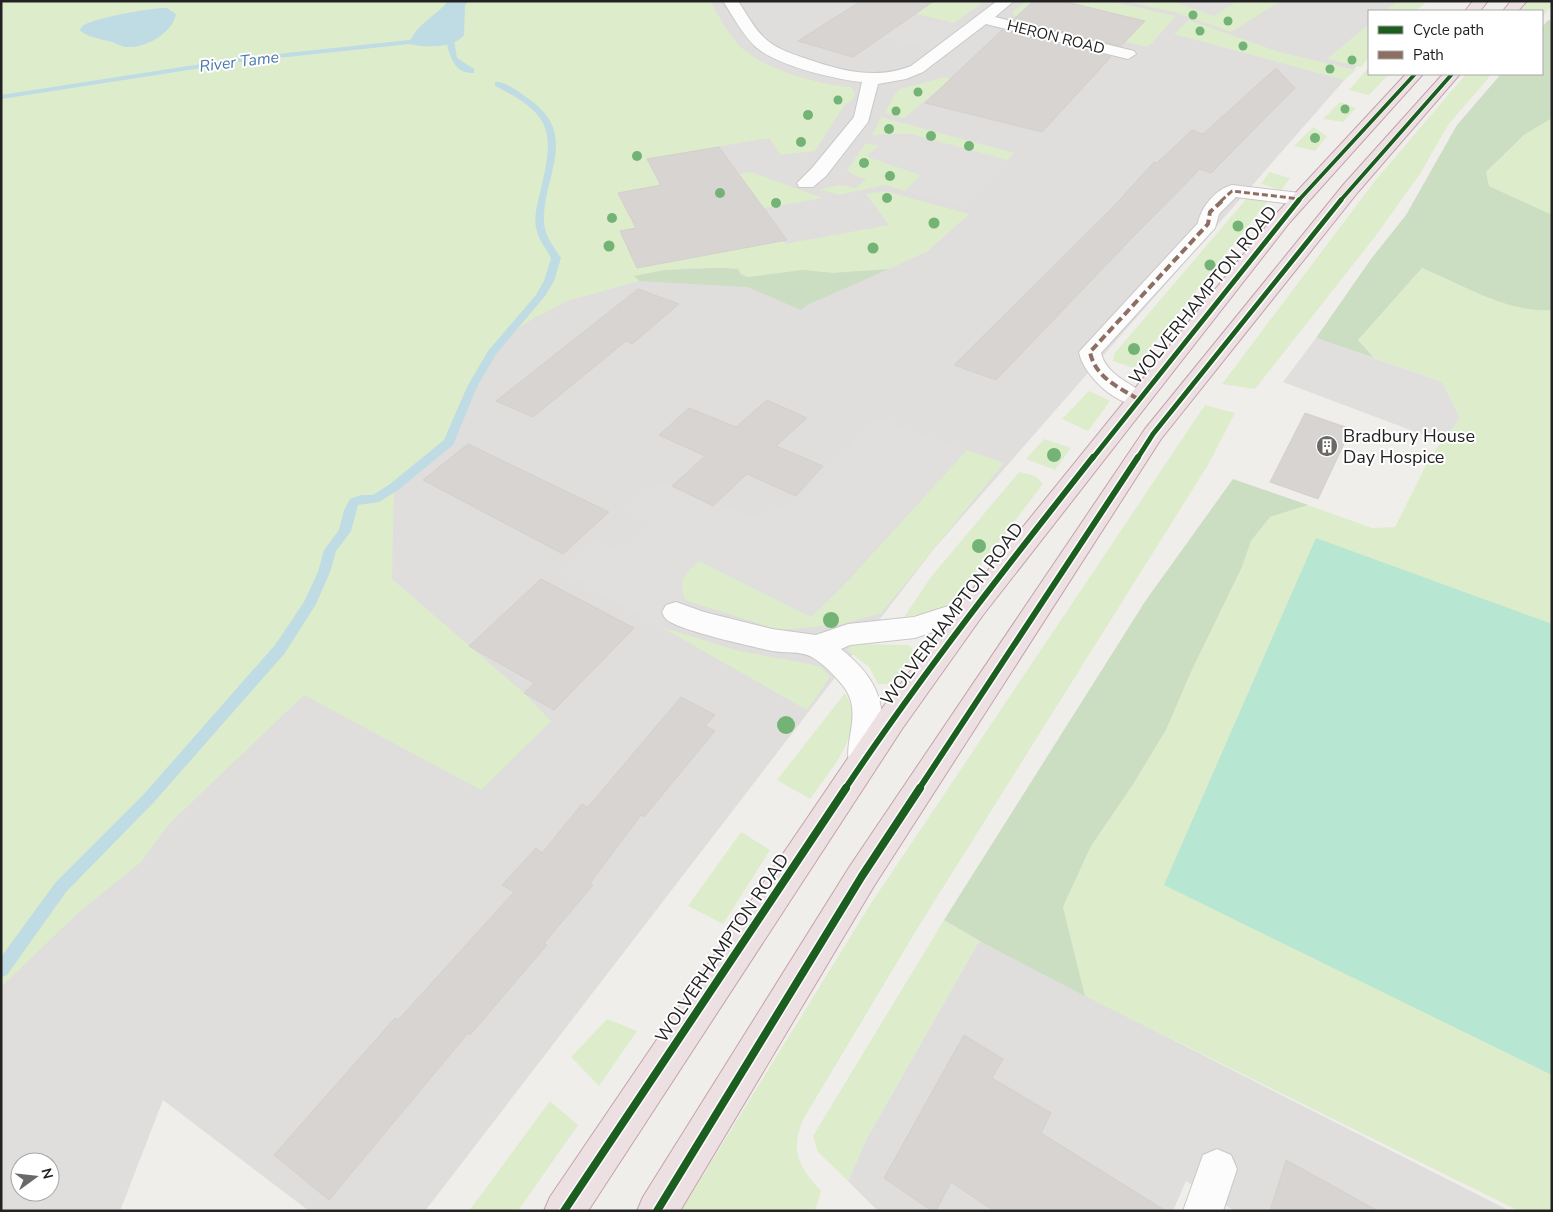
<svg xmlns="http://www.w3.org/2000/svg" width="1553" height="1212" viewBox="0 0 1553 1212" font-family="'Nunito Sans',sans-serif">
  <style>
    .residential { fill: #dfdedc; fill-rule: evenodd }
    .grass { fill: #ddeccb }
    .forest { fill: #cbdec1 }
    .pitch { fill: #b7e6d2 }
    .parking { fill: #e0dfde }
    .water { fill: #bfdbe3 }
    .lines { fill: none; stroke-linecap: round; stroke-linejoin: round }
    .stream { fill: #bfdbe3; fill-rule: evenodd }
    .building { fill: #d7d4d2; stroke: #d3d0cc }
    .street-casing { stroke: #c9c8c7; stroke-width: 2 }
    .highway-casing { stroke: #c5a2ac; stroke-width: 2 }
    .street { fill: #fdfcfc; fill-rule: evenodd }
    .highway { fill: #ece0e2; fill-rule: evenodd }
    .quiet-far1 { stroke: #8d6e63; stroke-width: 3; stroke-dasharray: 6 3; stroke-linecap: butt }
    .quiet { stroke: #8d6e63; stroke-width: 4; stroke-dasharray: 8 4; stroke-linecap: butt }
    .cycleway-far3-casing { stroke: #fff; stroke-width: 5.5 }
    .cycleway-far2-casing { stroke: #fff; stroke-width: 8 }
    .cycleway-far1-casing { stroke: #fff; stroke-width: 9 }
    .cycleway-casing { stroke: #fff; stroke-width: 11 }
    .cycleway-far3 { stroke: #1b5e20; stroke-width: 4 }
    .cycleway-far2 { stroke: #1b5e20; stroke-width: 5 }
    .cycleway-far1 { stroke: #1b5e20; stroke-width: 6 }
    .cycleway { stroke: #1b5e20; stroke-width: 8 }
    .tree { fill: #73b476 }
    .labels { text-anchor: middle; stroke-width: 4; stroke-linejoin: round; paint-order: stroke }
    .far-street-label { font-size: 15px; fill: #222; stroke: #fff }
    .far-water-label { font-size: 16px; font-style: italic; fill: #4a7aab; stroke: #fff }
    .street-label { font-size: 18px; fill: #222; stroke: #fff }
    .poi-label { font-size: 18px; fill: #222; stroke: #fff; text-anchor: start }
  </style>
  <rect width="100%" height="100%" fill="#f0eeeb"/>
  <path class="residential" d="M550,1H1415L1406,11H1369V52L933,550L425,1211H309L163,1100L120,1211H1V819ZM20,1162H50V1192H20Z
    M979,941L1110,1008L1510,1211H1235L1186,1181L1173,1211H878L848,1181L866,1140Z"/>
  <path class="grass" d="M1,1H710C719,16 728,34 740,46C762,69 820,85 851,87L855,93L852,100L844,106L815,151L781,155L769,138L647,159L660,185L619,193L636,228L620,231L636,265L783,240L785,244L889,225L866,194L885,191L969,214L928,251L889,269L833,273L802,270L756,278L748,277L740,273L738,269C705,266 671,269 638,276L639,281L567,301L529,321L505,337L496,346L477,381L452,445L394,490L392,579L524,693L551,721L481,790L304,695L169,824L141,862L78,913L1,987Z
    M878,1H985L954,23L892,8Z
    M1026,1H1109L1176,16L1148,47L1017,18L1012,12Z
    M1124,1H1173L1214,16L1237,1H1281L1231,32L1174,12Z
    M1398,1L1425,3L1416,11H1385Z
    M1529,1H1552V6L1542,17V11H1520Z
    M1189,20L1279,52L1356,70L1344,80L1174,34Z
    M1369,24V57L1361,67L1327,59Z
    M1369,67V74H1389L1369,95L1349,90Z
    M1466,74H1492L1448,125L1420,174L1374,238L1255,389L1222,384L1374,182Z
    M945,77L954,80L939,89L904,118L885,113L895,94L900,89Z
    M1340,102L1356,108L1343,122L1323,119Z
    M881,117L1014,153L1007,160L910,134L872,135Z
    M1552,118V215L1489,186L1486,172L1524,135Z
    M1313,127L1327,136L1315,151L1294,146Z
    M866,143L880,146L868,157L921,175L905,191L886,185L838,195L819,189L842,185L856,188L866,179L853,175L847,170Z
    M751,172L823,198L694,220L675,185Z
    M1269,172L1290,178L1281,190L1261,184Z
    M1248,197L1268,201L1134,368L1113,361L1114,354Z
    M1422,268C1457,284 1513,314 1552,310V1211H1519L1085,996L1063,907L1091,846L1132,786L1166,730L1191,672L1242,567L1251,541L1270,517L1308,505L1372,528L1395,527L1430,457L1460,418L1442,382L1374,358L1358,340Z
    M1089,391L1110,401L1088,431L1062,419Z
    M1205,405L1235,413L1208,465L917,929L804,1118C789,1151 799,1166 821,1191L815,1211H681L870,905Z
    M1044,439L1071,448L1055,470L1026,459Z
    M967,450L1004,463L881,613L843,624L779,630L685,600C676,582 686,573 699,560L811,617L843,586Z
    M1019,472L1035,476L1043,484L957,596L945,606L930,613L904,617L931,577Z
    M661,627L739,651L810,664L821,667L830,677L807,710Z
    M855,644L907,645L910,646L915,654L893,684H878L869,667L847,650L850,645Z
    M845,693C868,731 831,769 810,799L777,780Z
    M741,832L770,850L723,924L688,906Z
    M944,920L979,941L866,1140L848,1181L818,1152L813,1136Z
    M607,1019L637,1031L599,1086L571,1057Z
    M550,1101L578,1125L518,1211H469Z"/>
  <path class="forest" d="M1548,20L1552,21V118L1524,135L1486,172L1489,186L1552,215V310C1511,314 1459,284 1422,268L1358,340L1374,358L1316,338L1371,259L1406,215L1457,125L1501,74H1542V27Z
    M721,268L738,269L741,275L748,277L802,270L833,273L889,269L807,305L801,310L748,287L639,281L634,276L665,270Z
    M1233,479L1308,505L1270,517L1251,541L1242,567L1191,672L1166,730L1132,786L1091,846L1063,907L1085,996L983,943L944,920L1146,600Z"/>
  <path class="pitch" d="M1316,538L1552,624V1075L1164,885Z"/>
  <path class="parking" d="M1173,1H1237L1214,16Z
    M906,15L969,29L941,52L872,34Z
    M910,134L1007,160L959,205L905,191L921,175L867,156L879,146L866,143L872,135Z
    M1316,338L1442,382L1460,418L1442,442L1283,382Z
    M878,417L910,432L967,450L811,617L699,561L685,574L681,585L685,600L661,627L563,571L594,540L620,552L652,523L629,510L662,481L713,506L717,503L751,517L799,501L798,498Z"/>
  <path class="water" d="M448,1H469L465,5L464,35C454,48 426,48 410,44C413,26 438,15 448,1Z
    M167,8L176,14C172,33 147,48 127,47C121,47 115,42 108,41C97,38 88,37 79,30C81,29 82,26 84,25C95,18 154,7 167,8Z"/>
  <g class="lines">
    <path class="stream" d="M448,27L452,29L457,58L474,69V73C449,74 448,46 444,29Z
      M424,35L428,37L427,39L410,44L240,62L1,99V95L240,58L409,40Z
      M495,82C505,81 518,91 526,97C582,134 542,174 544,223C545,237 554,247 561,258L554,281L545,296L496,354L477,387L453,445L398,490L379,502L358,505L351,531L336,551L330,572L316,604L285,653L154,802L66,892L7,975L1,977V957L56,882L144,794L275,645L304,602L318,572L324,550L339,530L344,510L350,499L361,495H373L390,484L444,440L467,387L488,351L536,295L544,281L551,258C547,249 539,241 537,231C533,219 537,205 540,193C554,134 555,115 495,86Z"/>
  </g>
  <path class="building" d="M861,1H934L853,57L798,41Z
    M1033,1H1062L1145,21L1121,46L1013,20Z
    M1002,30L1111,57L1042,132L925,103Z
    M1276,68L1295,88L1211,173L1200,169L1132,238L996,380L954,365L1113,207L1154,162L1157,163L1192,130L1203,134Z
    M719,147L787,240L637,268L620,231L636,228L618,193L661,185L647,159Z
    M638,289L679,304L632,344L626,341L533,417L496,401Z
    M767,400L807,418L776,446L823,466L796,496L747,474L713,506L672,486L705,456L659,435L689,408L736,427Z
    M1305,413L1351,429L1318,499L1270,482Z
    M468,444L609,512L563,554L423,480Z
    M541,579L634,628L554,710L524,693L534,683L469,646Z
    M681,697L715,715L705,726L715,731L644,817L641,815L590,883L593,885L544,943L547,945L470,1035L468,1033L329,1200L274,1155L395,1018L398,1020L514,892L502,885L536,848L542,853L582,804L588,807Z
    M964,1035L1003,1059L992,1078L1051,1113L1041,1133L1166,1211H994L951,1182L936,1211H932L884,1178Z
    M1286,1160L1378,1211H1270Z"/>
  <g class="lines">
    <g class="street-casing">
      <path id="street" d="M723,1H738C747,14 755,31 768,41C779,50 793,54 807,59C842,71 876,80 911,66L997,1H1014L995,17L1134,51L1136,54L1128,59L986,24L923,72L906,79L878,84L868,122L826,176L813,187H799L797,183L812,168L854,117L862,82C834,79 779,66 757,48C743,36 733,16 723,1Z
        M1232,185L1300,193L1307,195L1309,199L1307,203L1300,205L1236,197L1219,214L1215,228L1101,353C1106,374 1129,383 1146,394L1150,399L1146,404C1121,411 1083,376 1079,352L1198,223C1201,207 1216,189 1232,185Z
        M973,598L983,601L987,608L983,615L915,638L850,645L841,649C875,676 888,702 880,746C878,756 878,763 874,772L863,776L852,772C839,745 865,716 844,687C836,677 822,662 810,656C800,651 784,653 772,651C754,647 677,630 666,619C664,617 663,614 662,612L666,605L676,602L704,612L772,629L816,635L848,624L914,617Z
        M1217,1149L1231,1155L1237,1169L1223,1211H1183L1203,1155Z"/>
    </g>
    <g class="highway-casing">
      <path id="highway" d="M1473,1H1488L1480,11H1465Z
        M1511,1H1527L1518,11H1503Z
        M1406,74H1423L1290,222L983,615L902,729L588,1211H544L550,1197L880,711L963,601L1276,214Z
        M1443,74H1460L1358,192L1161,439L874,886L680,1211H637L643,1197L850,866L1145,429L1344,184Z"/>
    </g>
    <use href="#street" class="street"/>
    <use href="#highway" class="highway"/>
    <path class="quiet-far1" d="M1221,201L1232,191L1300,199"/>
    <path class="quiet" d="M1138,399C1118,387 1095,377 1090,352L1208,224L1210,212L1223,200"/>
    <g class="cycleway-far3-casing">
      <path id="cycleway-far3" d="M1298,201L1415,74
        M1340,201L1452,74"/>
    </g>
    <g class="cycleway-far2-casing">
      <path id="cycleway-far2" d="M1092,459L1299,200
        M1137,459L1153,434L1341,200"/>
    </g>
    <g class="cycleway-far1-casing">
      <path id="cycleway-far1" d="M845,789C922,674 1007,566 1093,457
        M919,789L1138,457"/>
    </g>
    <g class="cycleway-casing">
      <path id="cycleway" d="M564,1211L846,788
        M657,1211L862,876L920,788"/>
    </g>
    <use href="#cycleway-far3" class="cycleway-far3"/>
    <use href="#cycleway-far2" class="cycleway-far2"/>
    <use href="#cycleway-far1" class="cycleway-far1"/>
    <use href="#cycleway" class="cycleway"/>
  </g>
  <g class="tree">
    <circle cx="1193" cy="15" r="4.5"/>
    <circle cx="1228" cy="21" r="4.5"/>
    <circle cx="1200" cy="31" r="4.5"/>
    <circle cx="1243" cy="46" r="4.5"/>
    <circle cx="1352" cy="60" r="4.5"/>
    <circle cx="1330" cy="69" r="4.5"/>
    <circle cx="918" cy="92" r="4.5"/>
    <circle cx="838" cy="100" r="4.5"/>
    <circle cx="1345" cy="109" r="4.5"/>
    <circle cx="896" cy="111" r="4.5"/>
    <circle cx="808" cy="115" r="5"/>
    <circle cx="889" cy="129" r="5"/>
    <circle cx="931" cy="136" r="5"/>
    <circle cx="1315" cy="138" r="5"/>
    <circle cx="801" cy="142" r="5"/>
    <circle cx="969" cy="146" r="5"/>
    <circle cx="637" cy="156" r="5"/>
    <circle cx="864" cy="163" r="5"/>
    <circle cx="890" cy="176" r="5"/>
    <circle cx="720" cy="193" r="5"/>
    <circle cx="887" cy="198" r="5"/>
    <circle cx="776" cy="203" r="5"/>
    <circle cx="612" cy="218" r="5"/>
    <circle cx="934" cy="223" r="5.5"/>
    <circle cx="1238" cy="226" r="5.5"/>
    <circle cx="609" cy="246" r="5.5"/>
    <circle cx="873" cy="248" r="5.5"/>
    <circle cx="1210" cy="265" r="5.5"/>
    <circle cx="1134" cy="349" r="6"/>
    <circle cx="1054" cy="455" r="7"/>
    <circle cx="979" cy="546" r="7"/>
    <circle cx="831" cy="620" r="8"/>
    <circle cx="786" cy="725" r="9"/>
  </g>
  <defs>
    <g id="building-disc" transform="scale(1.125)"><circle r="9.5" fill="#6a6968" stroke="#fff"/><path d="M-4-6H4V6H1V3H-1V6H-4ZM-2.5-4.3h1.7v1.8h-1.7ZM.8-4.3h1.7v1.8H.8ZM-2.5-1h1.7V.8h-1.7ZM.8-1h1.7V.8H.8Z" fill="#fff"/></g>
  </defs>
  <g fill-rule="evenodd">
    <use href="#building-disc" x="1327" y="446"/>
  </g>
  <g class="labels">
    <g class="far-street-label">
      <text transform="translate(1056 37) rotate(14)" y="5">HERON ROAD</text>
    </g>
    <g class="far-water-label">
      <text transform="translate(239 61) rotate(-7)" y="6">River Tame</text>
    </g>
    <g class="street-label">
      <text transform="translate(1203 295) rotate(-51)" y="6">WOLVERHAMPTON ROAD</text>
      <text transform="translate(952 614) rotate(-53)" y="6">WOLVERHAMPTON ROAD</text>
      <text transform="translate(722 948) rotate(-56)" y="6">WOLVERHAMPTON ROAD</text>
    </g>
    <g class="poi-label">
      <text x="1343" y="442">Bradbury House<tspan x="1343" dy="21">Day Hospice</tspan></text>
    </g>
  </g>
  <rect width="1553" height="1212" fill="none" stroke="#222222" stroke-width="5"/>
  <rect x="1368" y="10" width="175" height="65" fill="#ffffff" stroke="#a7a7a7"/>
  <rect x="1378" y="26" width="25" height="8" fill="#1b5e20" stroke="#a7a7a7"/>
  <text x="1413" y="35" font-size="15" fill="#222222">Cycle path</text>
  <rect x="1378" y="51" width="25" height="8" fill="#8d6e63" stroke="#a7a7a7"/>
  <text x="1413" y="60" font-size="15" fill="#222222">Path</text>
  <g transform="translate(35 1177) rotate(75)"><circle r="24" fill="#ffffff" stroke="#a7a7a7"/>
  <path d="M0-4L9 19L0 12L-9 19Z" fill="#6a6968"/>
  <text y="-8" font-size="14" font-weight="bold" text-anchor="middle" fill="#222222">N</text>
  </g>
</svg>
